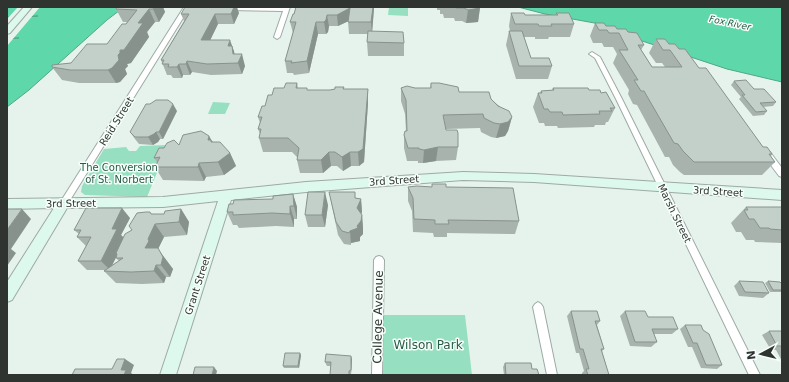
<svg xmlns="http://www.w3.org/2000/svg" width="789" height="382" viewBox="0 0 789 382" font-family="'DejaVu Sans',sans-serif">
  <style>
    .green { fill: #96dfc0 }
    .water { fill: #5ed8ab; stroke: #50a786 }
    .pier { fill: #e6f3ed }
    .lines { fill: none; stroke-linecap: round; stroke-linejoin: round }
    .street-casing { stroke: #9eaaa4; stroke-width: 2 }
    .secondary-casing { stroke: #9eaaa4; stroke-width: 2 }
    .street { fill: #fff; fill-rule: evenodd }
    .secondary { fill: #ddf8ed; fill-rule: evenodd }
    .wall { fill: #a8b3ae; fill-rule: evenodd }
    .shaded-wall { fill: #88928d }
    .building { fill: #c3d0ca; stroke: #88928d }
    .labels { text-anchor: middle; stroke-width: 3; stroke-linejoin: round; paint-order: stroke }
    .far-water-label { font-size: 9px; font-style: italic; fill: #215441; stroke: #f7fffb }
    .street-label { font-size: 10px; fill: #2f3431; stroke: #f7fffb }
    .park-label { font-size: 10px; fill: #295b48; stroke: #f7fffb }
    .near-street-label { font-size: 12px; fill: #2f3431; stroke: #f7fffb }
    .near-park-label { font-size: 12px; fill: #295b48; stroke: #f7fffb }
  </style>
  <rect width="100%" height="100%" fill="#e6f3ed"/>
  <path class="green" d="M389,7H408V16L388,15Z
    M213,102L230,103L225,114H208Z
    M165,145V153L147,197L85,195L81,192L82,186L104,149L126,147L129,151H136L140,146Z
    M384,315H465L472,375H383Z"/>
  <path class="water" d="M7,7H124L107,20L29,90L7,107V39L19,38H7V18L38,16L7,17Z
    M518,7H782V82L727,69L624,35L600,24L545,14Z"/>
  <path class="pier" d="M18,7H40L7,46V19Z"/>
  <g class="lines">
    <g class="street-casing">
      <path id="street" d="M184,7L192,8L188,10L67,205H61L60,203L61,201Z
        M225,7H290L280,37L277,39L274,37L283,11L227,10L225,9Z
        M592,52L600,57L622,99L760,375H749L616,99L595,58L589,54Z
        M767,151L770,152L782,168V177L779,176L764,156L763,154Z
        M379,256L382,257L384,260L382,375H372L374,260L376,257Z
        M538,302L541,304L543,307L557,375H547L533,307L535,304Z"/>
    </g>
    <g class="secondary-casing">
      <path id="secondary" d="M24,7H32L10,33L7,34V26Z
        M463,172L534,174L782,190V200L534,182L463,180L306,192L231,200L176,375H160L218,201L163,207L67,208L12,300L7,302V282L54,208L7,209V199L163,197L306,182Z"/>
    </g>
    <use href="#street" class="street"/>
    <use href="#secondary" class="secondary"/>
  </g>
  <path class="wall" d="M117,7H163L165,12L159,22H155L147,32L149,37L131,63L127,64L128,66L125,69L127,74L120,82L116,83H79L62,80L52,67L71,63L107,44L126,24L127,22H123L116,9Z
    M296,7H374L372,31L404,43V56H368L367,42L368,34H349L348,21L338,26H329L328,32L326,34H318L309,73L294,75L293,73H287L285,61L293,33L290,22L294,14Z
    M437,7H480L478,22L466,23L462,21H455L454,18H444L443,14H440V10H437Z
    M239,13L234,24H218L210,40L234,51V54L245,66L242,74L211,75L192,72L190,75H183L182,78H173L171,75H167L161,60L184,21L181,14Z
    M511,13L525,15H556V13L574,24L570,37H549L548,39H535V37H524L531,58L552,66L548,79H516L506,45L509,31H510L509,26Z
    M595,23L628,32L644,45L641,50L652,67H665L662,63H656L649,53L656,39L669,44L679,49L699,68L763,147L772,154L771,156L775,162L762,175H684L680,172L673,165L669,157H665L637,105L633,104L628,94L629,90L613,63L617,54L613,47H604L602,43H593L590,36Z
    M734,81L776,102L773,106L763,107L767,111L764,115L753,116L739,99L741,97L731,85Z
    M297,83L298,88H307V90H330L344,87V89H368V103L364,162L359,166H351L343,171L337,166H331L323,173H300L297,160V157L292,152H263L259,138L260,134L258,129L260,123L258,117L272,95L284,88Z
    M431,83L459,92L491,99L512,117L508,131L505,136L496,138L491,137L481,132L480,128L446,129V130L458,147L456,160L436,161L423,163H418V161H407L404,148V135L406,131L405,114L401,101V88H430Z
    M553,88L589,90L601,93L615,108L608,122H606L605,125H595L594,127L558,128L557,126H545L544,123H539L533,107L538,93H540L541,91L552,90Z
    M177,111L163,139H160L158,142L153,145L139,144L135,139L130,132Z
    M209,136L213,142L230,153L236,166L224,175L206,177L204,181L163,180L155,167L157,162L154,158L164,148L179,145Z
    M432,184L446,187L519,221L515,234L447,233V237H434L433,233L413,232L412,211L408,201V187H432Z
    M329,192L361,199L362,212L361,214L362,215L363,228V234L360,237V241L351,243V245L344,244L338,235Z
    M293,194L297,207V219H294V227L276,226L239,228L237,225H233L227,212L233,204L273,199Z
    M328,205L325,227H308L305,215Z
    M746,207H782V243L755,242L754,240H746L741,232H736L731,223Z
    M181,209L189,222L187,235L164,237L158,249L173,269L170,277H166L164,283L142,284L116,283L104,271L106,270H87L78,261L86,246L77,237L79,234L74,230L130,218L121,235L123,237L151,214H164ZM117,254L116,258L119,261L111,266Z
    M739,281L769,293L763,298L739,296L734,286Z
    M768,281L782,284V292H770L765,283Z
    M571,311L600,321L597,325L604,349L602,351L609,375H582V373L584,371L579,353H576L567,316Z
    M625,311L648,317L678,329L672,334H654L657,342L651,347L630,346L620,316Z
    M685,325L722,365L717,369L701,368L692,347H688L680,329Z
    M769,331H782V361L776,350H771L762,335Z
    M301,355L299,368H284L283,366Z
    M352,359L351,374H350L331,366H327L325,362Z
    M505,363L532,369L539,375H504L503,367Z"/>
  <path class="shaded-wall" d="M154,7H163L165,12L159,22L153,9Z
    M234,7H237L239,13L234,24L231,14Z
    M373,7H374V9L372,34L371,22Z
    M350,8L351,20L338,26L337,15Z
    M480,8L478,22L466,23L468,10Z
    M149,9L155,22L147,32L149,37L131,63L127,64L128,66L125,69L127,74L120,82L116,83L108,70L138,23Z
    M215,14L218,24L205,51L201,40Z
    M327,15L329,26L328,32L326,34L324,22Z
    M316,22L318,34L309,73L307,61Z
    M230,40L234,51L237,66L233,53L228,46Z
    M242,54L245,66L242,74L238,63Z
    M187,61L192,72L190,75L186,64Z
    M179,64L183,75L182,78L177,67Z
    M368,89V103L364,162L359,166L358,152Z
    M173,104L177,111L163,139L159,132Z
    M512,117L508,131L505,136L496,138L500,124Z
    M156,132L160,139L158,142L153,145L148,137Z
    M209,136L211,140L217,154L208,140Z
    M438,147L436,161L423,163L424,150Z
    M329,152L331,166L323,173L321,160Z
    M350,152L351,166L343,171L342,157Z
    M230,153L236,166L224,175L218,162Z
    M199,163L206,177L204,181L198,167Z
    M325,192L328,205L325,227L322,215Z
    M293,194L297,207V219L294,206Z
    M361,199L362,212L358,221L357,208Z
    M290,206L294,219V227L290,214Z
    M122,208L130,218L121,235L125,239L110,270L101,261L112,229Z
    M22,209L31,219L11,249L16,253L7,266V230Z
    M181,209L189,222L187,235L179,222Z
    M362,215L363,228V234L360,237V241L351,243V245L350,231Z
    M155,224L164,237L158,249L173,269L170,277L161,265L145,248L148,239Z
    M156,265L166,277L164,283L154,271Z
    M300,353L301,355L299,368L298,366Z
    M351,356L352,359L351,374Z
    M125,359L134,365L131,373L134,375H124L121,370Z
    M214,367L217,371L216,375H212Z"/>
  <path class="building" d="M117,7H154L153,9H149L138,23H143L124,50H120V53L118,55L119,60L112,68L108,70H70L52,67V65L71,63L87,44H107L122,24H126L137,10L116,9Z
    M185,7H234L231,14H215L201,40H230L228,46H232L233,54H242L238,63L207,64L187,61L186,64H179L177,67H168L169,64H162L164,60H161L189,14H181Z
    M296,7H373L371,22H348L350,8L337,15H327L326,20L324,22H316L307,61L291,63L292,61H285L296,22H290L293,14H294Z
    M456,7H480V8L468,10L464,8H456Z
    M511,13H524L525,15H558L556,13H569L574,24H551L552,26H539L538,24H515Z
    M595,23H604L606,26H615L617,29H626L628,32L637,33L644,45H638L652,67H682L670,50H663L656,39H665L669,44H675L679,49H685L699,68H706L763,147H767L772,154H769L775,162H694L683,151L678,144L674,143L644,91H641L634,80H638L619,50H628L619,33H609L607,30H599Z
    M368,31L403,32L404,43L367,42Z
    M509,31H522L531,58H549L552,66H519Z
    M746,80L754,89H764L776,102L760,103L767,111L756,112L742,95H745L734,81Z
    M286,83H297L296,88H307V90H330L335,89V87H344L343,89H368L363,149L358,152H350L342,157L335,152H329L321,160H297L299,148L288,138H259L261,129H258L262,117H258L262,106H265L268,95H272L274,88H284Z
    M431,83H439L458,87L459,92H489L491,99L498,106L509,111L512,117L508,122L500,124L494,123L484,118L483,114L443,115L446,130H457L458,133V147H438L424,150L419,149V148H408L404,135L405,131H407L406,100L401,88L407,86L415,88H431Z
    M553,88H588L589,90H600L601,93L606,92L615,108H610L612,111H599L600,114L563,115L562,112H550L548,109H544L538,93H542L541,91L554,90Z
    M156,100H168L173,104L159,132H156L154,134L148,137H135L130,132L146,104H150Z
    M201,131L209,136L208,140H211V142H220L230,153L218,162L199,163L198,167H155L160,157L154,158L159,148H164L167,143L174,140L179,145L183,135Z
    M432,184H446V187L513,188L519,221L448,220L449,224H435V220L414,219L413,198L408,187L417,186L432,187Z
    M308,192H325L322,215H305Z
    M329,192H355V198L361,199L357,208L362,215L361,221L357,226L358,228L350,231L349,233L342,231L336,222Z
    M293,194L294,206H290V214L272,213L233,215V212H227L229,204H233L234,200L273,199V196Z
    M746,207H782V230L770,229L769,228H760L754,219H749L744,210H748Z
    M86,208H122L112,229H117L101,261H78L91,237H77L81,230H74Z
    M7,209H22L7,230Z
    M181,209L179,222L155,224L148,239L149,241L145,248H158L163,257L161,265H156L154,271L131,272L104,271L123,258H116L117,254L116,253L125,234L132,230L129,226L137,213L146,212H150L151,214H164L165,211Z
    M739,281L763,282L769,293L745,292Z
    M768,281L780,282L782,284V290H773Z
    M571,311H597L600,321H595L604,349H601L609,375H588L586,369H589L583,349H580Z
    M625,311H645L648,317H673L678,329H652L657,342H635Z
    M685,325H701L703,330L709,334L722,365H706L697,343H693Z
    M769,331H782V346H777Z
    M285,353H300L298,366H283Z
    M326,354L351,356V370L349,371V375H330L331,362H325Z
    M117,359H125L121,370H126L124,375H72L75,369H112Z
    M505,363H531L532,369H537L539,375H506Z
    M195,367H214L212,375H193Z"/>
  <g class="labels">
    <g class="far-water-label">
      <text transform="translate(730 23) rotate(12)" y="3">Fox River</text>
    </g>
    <g class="street-label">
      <text transform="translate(116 121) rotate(-58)" y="4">Reid Street</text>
      <text transform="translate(394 180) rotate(-4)" y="4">3rd Street</text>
      <text transform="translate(718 191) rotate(4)" y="4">3rd Street</text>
      <text transform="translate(71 203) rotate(-1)" y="4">3rd Street</text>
      <text transform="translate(675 213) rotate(64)" y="4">Marsh Street</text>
      <text transform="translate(197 285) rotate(-72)" y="4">Grant Street</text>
    </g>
    <g class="park-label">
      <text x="119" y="171">The Conversion<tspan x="119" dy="12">of St. Norbert</tspan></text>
    </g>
    <g class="near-street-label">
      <text transform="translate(378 317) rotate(-89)" y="4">College Avenue</text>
    </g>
    <g class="near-park-label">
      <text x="428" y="349">Wilson Park</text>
    </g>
  </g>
  <rect width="789" height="382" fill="none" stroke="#2f3431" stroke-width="16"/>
  <g transform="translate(761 354) rotate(263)" stroke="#f7fffb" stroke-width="3" paint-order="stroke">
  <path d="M0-3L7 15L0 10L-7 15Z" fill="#2f3431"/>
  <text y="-6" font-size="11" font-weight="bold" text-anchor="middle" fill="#2f3431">N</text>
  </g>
</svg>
